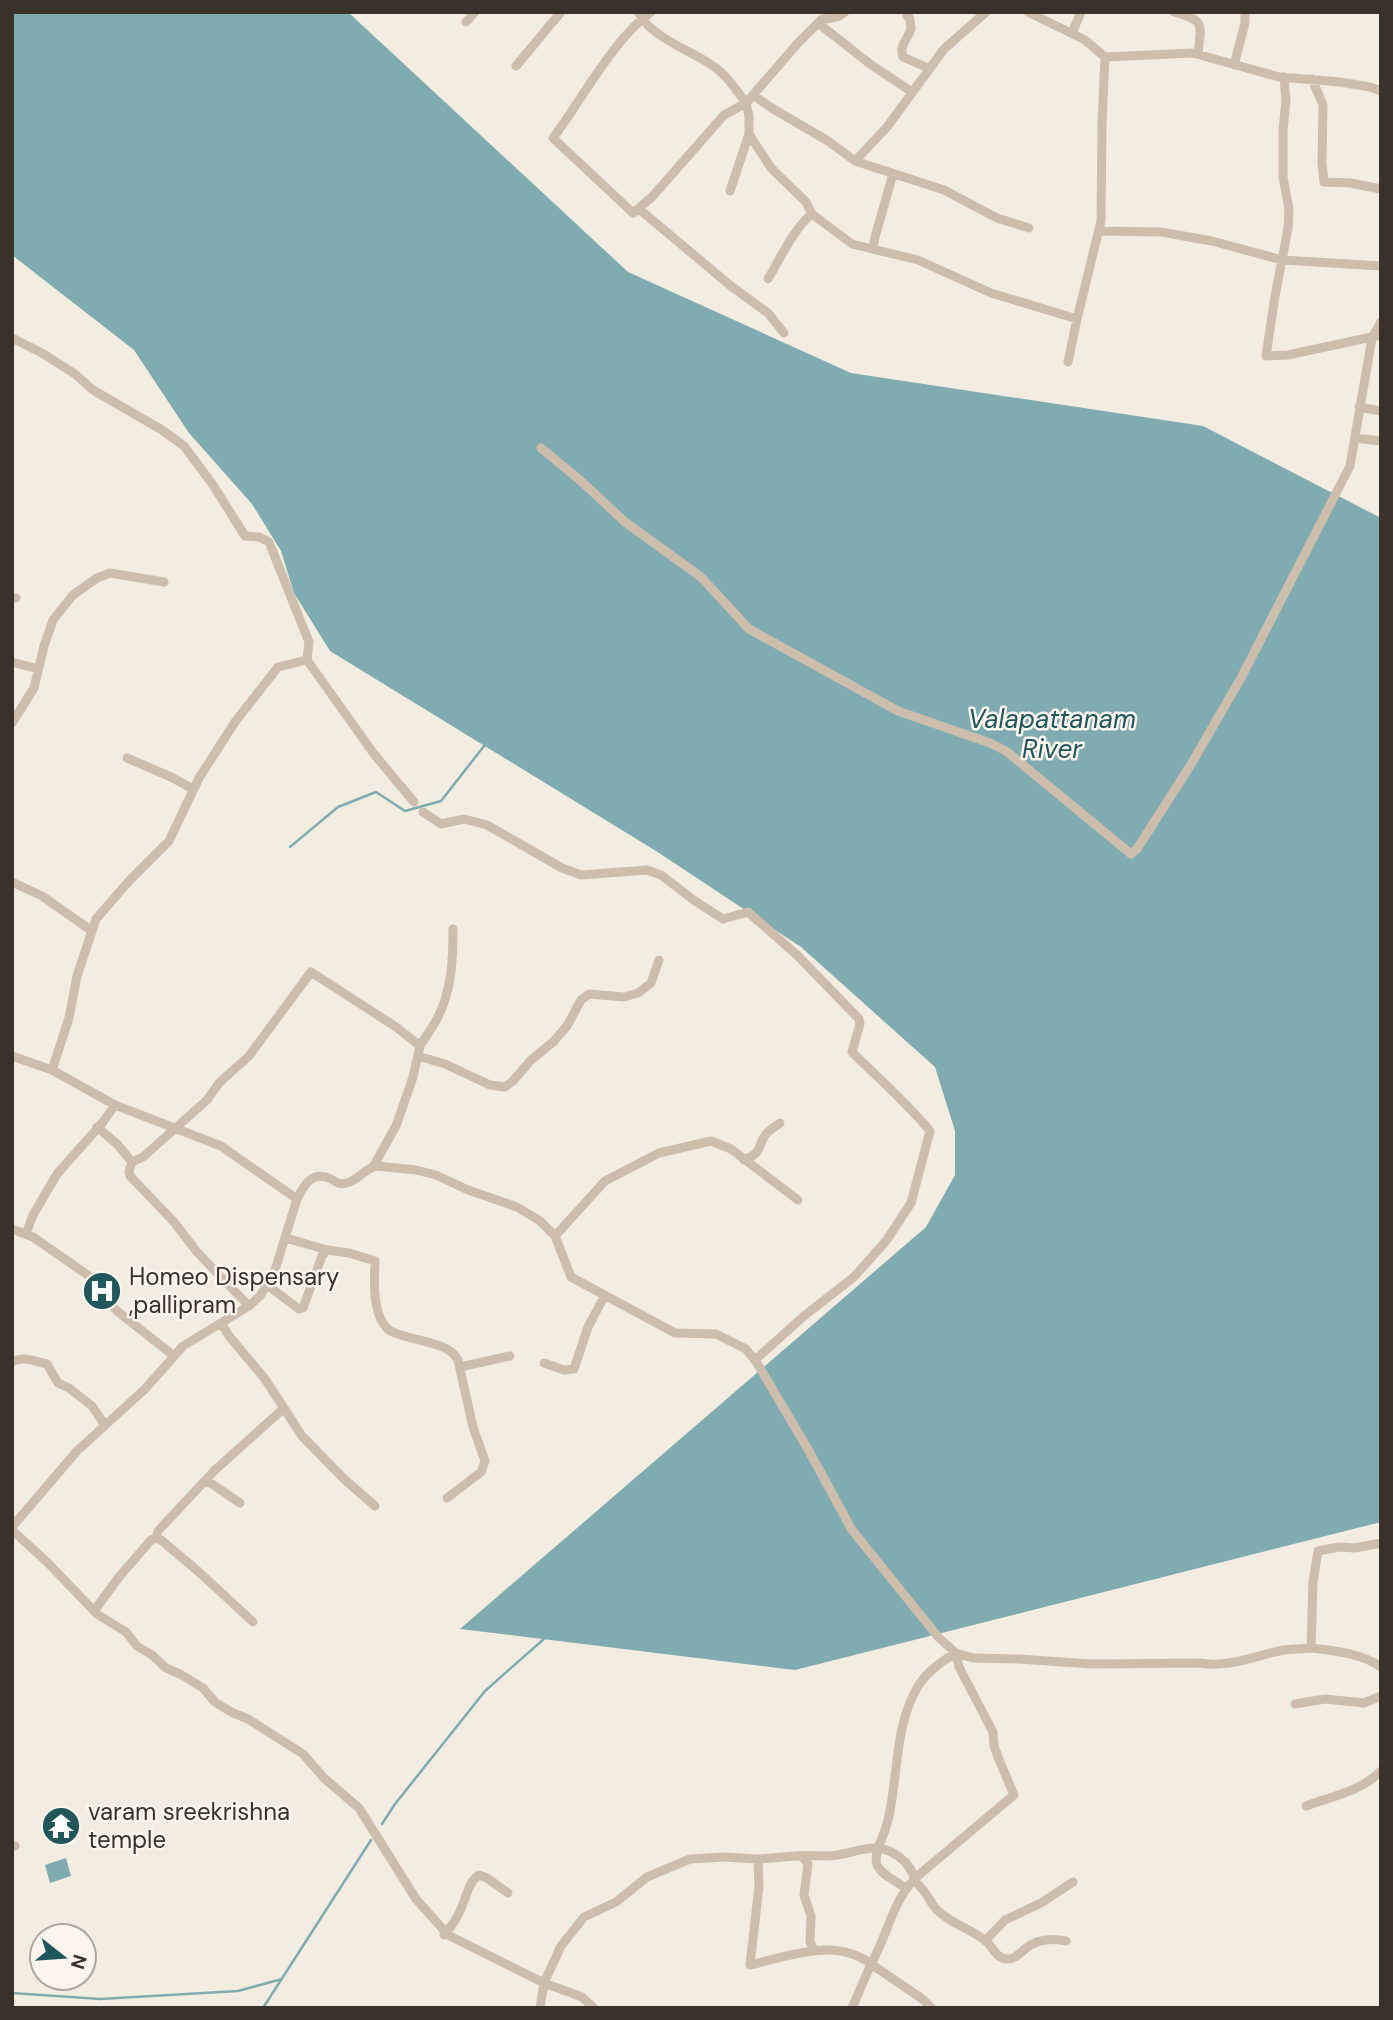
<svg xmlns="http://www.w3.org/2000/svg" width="1393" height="2020" viewBox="0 0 1393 2020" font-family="'DM Sans',sans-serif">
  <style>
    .water { fill: #80acb1 }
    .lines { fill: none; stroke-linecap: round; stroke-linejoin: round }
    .stream { stroke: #80acb1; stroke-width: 2.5 }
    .minor { stroke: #ccbdad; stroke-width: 9 }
    .labels { text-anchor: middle; stroke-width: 5; stroke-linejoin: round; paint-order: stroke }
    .poi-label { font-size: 24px; fill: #3a312b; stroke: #fbf5ee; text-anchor: start }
    .water-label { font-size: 26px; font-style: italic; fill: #20565c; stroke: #fbf5ee }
  </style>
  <rect width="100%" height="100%" fill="#f3ece1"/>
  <path class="water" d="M12,12H348L628,272L851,373L1203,426L1381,518V1522L795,1670L460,1629L926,1227L955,1175V1131L935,1067L801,947L656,851L330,651L294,593L281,551L252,504L189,433L134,350L12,255Z
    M66,1858L71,1876L50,1883L45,1865Z"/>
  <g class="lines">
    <path class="stream" d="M290,847L338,807L376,792L405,811L441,801L484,746
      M382,1824L395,1804L485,1691L545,1638
      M12,1993L100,1999L238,1991L282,1979
      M263,2008L371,1840"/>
    <path class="minor" d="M638,12C642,18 646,25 652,29C670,45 694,52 713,66C727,75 736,90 746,103L724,115L652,197L633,213L553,138C581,101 614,38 651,12
      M845,12C838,18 831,19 822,19L798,43L746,103L749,116V134L771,168L806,202L812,214L852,244L918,260L991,293L1077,319L1101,221L1102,123L1105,57
      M1028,12L1085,40L1105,57L1193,53L1279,77L1340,82L1370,87L1381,91
      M1174,12C1206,21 1201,24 1198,54
      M907,16L909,17C910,19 911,28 911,29C908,40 899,43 903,57L928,68
      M466,22L475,12
      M818,23L870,64L912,92
      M1072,33L1081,12
      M1234,65L1245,23V12
      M516,66L561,12
      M1312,79L1323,105L1322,163L1324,182L1350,183L1381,189
      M753,95L770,107L828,141L855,161L944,190L997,218L1029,228
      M855,161L887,127L944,49L986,12
      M730,191L749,134
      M639,209L731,286L768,313L784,333
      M1099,231L1161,232L1212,241L1282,260L1288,228L1289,209L1283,177V130L1286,101L1284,77
      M873,249L875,237L893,174
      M1381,266L1282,260L1275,296L1266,356L1288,355L1381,335
      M768,279C780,259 794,228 812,214
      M12,338L42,353L75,374L93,390L162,430L184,446L213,485L245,536L259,537L269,542L309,642L307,660L374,754L414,802
      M1068,362L1077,319
      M1359,407L1381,411
      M1355,438L1381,441
      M541,448L581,481L625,522L701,577L749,629L898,711L990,743L1006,751L1131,854L1137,849L1190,766L1241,678L1350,466L1372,338L1381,322
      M12,598H16
      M12,662L38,669
      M12,723L34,688L44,646L53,620L73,595L97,578L110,573L164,582
      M127,758L171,777L193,789
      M423,812L441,824L464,819L487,825L562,868L581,875L647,870L661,875L695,901L723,919L748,912L797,955L859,1019L860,1024L852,1052C878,1078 906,1102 930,1131L911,1203L886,1241L854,1277L804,1316L755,1360
      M12,882L42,896L92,931
      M420,1046C426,1036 433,1027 438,1017C452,989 453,959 453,929
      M12,1056L52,1070L115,1105L221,1146L297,1199L275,1270L260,1296L249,1306L183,1346L145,1389L77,1451L12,1527
      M418,1056L445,1064L490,1085L505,1087L513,1081L531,1060L553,1042L567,1026L581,1000L589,994L624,997L638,993L651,983L659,960
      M52,1070L69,1018L77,976L96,919L129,881L169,841L199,778L235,722L278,667L307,660
      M97,1127L117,1144L132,1162
      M744,1160C764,1152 757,1145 766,1134C769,1130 776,1126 780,1123
      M297,1199C304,1185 312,1170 331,1179C336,1182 340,1185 347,1183C359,1180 364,1168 377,1166L416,1170L436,1175L468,1190L517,1207L540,1221L555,1236L571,1277L675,1333L716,1334L746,1349L757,1363L809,1451L852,1530L939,1638L956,1653L973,1658L1019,1659L1091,1664L1200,1663C1229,1668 1255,1656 1283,1650C1292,1649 1302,1649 1311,1648
      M12,1229L33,1237L89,1276L102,1295L117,1311L174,1356
      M26,1234L33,1215L57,1174L103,1122L115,1105
      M555,1236L605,1181L659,1153L711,1141L731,1149L798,1200
      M286,1238L327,1250
      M267,1285L299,1309L303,1308L322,1256L327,1250L349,1253L375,1261C374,1281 372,1316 389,1330C398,1336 421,1340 431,1343C443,1347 452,1349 458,1360L473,1427L485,1461L481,1472L447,1498
      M249,1306L197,1252L174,1222L130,1176L129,1171L132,1162L143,1157L207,1100L219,1083L249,1056L311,972L396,1027L420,1046L413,1077L396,1126L373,1167
      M221,1323L229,1336L265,1379L302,1436L344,1479L375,1506
      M12,1362C23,1355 36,1362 47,1364L58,1383L69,1388L92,1406L105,1425
      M544,1363L564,1370L574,1369L588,1327L605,1295
      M460,1367L510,1356
      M206,1482L212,1484L240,1503
      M12,1530L47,1562L97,1614L126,1632L137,1646L152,1655L166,1668L180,1674L203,1688L215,1702L231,1712L248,1719L303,1754L325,1779L359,1808L416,1899L448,1935L544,1983L582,1997L594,2008
      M156,1538L158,1531L215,1470L283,1409
      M1381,1543L1355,1548L1339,1547L1318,1551L1313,1582L1311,1648C1335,1651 1361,1653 1381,1667
      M94,1611L119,1577L151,1540L156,1538L161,1540L199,1572L253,1622
      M1295,1704L1325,1699L1364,1703L1381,1696
      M1306,1806C1332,1796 1360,1792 1381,1771
      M12,1845L15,1846
      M802,1856L808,1864L804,1895L811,1916L810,1942L814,1950
      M758,1859C771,1858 783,1857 796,1856C807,1855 818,1856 829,1856C858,1854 879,1836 905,1862C910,1868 914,1873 914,1881C925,1888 928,1900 937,1910C951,1924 972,1929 987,1942C994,1949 996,1958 1007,1959C1015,1959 1019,1954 1025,1949C1037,1939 1051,1938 1066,1941
      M910,1884C891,1908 886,1938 871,1964L921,1998L932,2008
      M906,1889C898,1881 882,1876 877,1865C873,1853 884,1836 887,1824C899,1780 893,1730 917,1688C926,1672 940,1662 956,1653L959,1667L993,1732L994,1746L1000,1762L1014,1795L914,1879
      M444,1935C451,1927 456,1920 460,1911C466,1899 468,1882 479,1875L487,1878L508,1893
      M985,1941L1005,1920L1041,1903L1073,1882
      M540,2008L544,1983L561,1946L584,1917L616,1902L647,1877L690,1859L724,1857L758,1859L759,1886L750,1965C789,1956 835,1937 871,1964L852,2008"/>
  </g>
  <defs>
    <g id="hospital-disc" transform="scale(2.0125)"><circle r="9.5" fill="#20565c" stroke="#fbf5ee"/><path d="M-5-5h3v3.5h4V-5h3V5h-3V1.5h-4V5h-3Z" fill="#fff"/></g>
    <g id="temple-disc" transform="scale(2.0125)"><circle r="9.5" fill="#20565c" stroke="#fbf5ee"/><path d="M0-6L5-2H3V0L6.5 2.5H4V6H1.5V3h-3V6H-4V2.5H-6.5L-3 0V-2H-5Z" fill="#fff"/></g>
  </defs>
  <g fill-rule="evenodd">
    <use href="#hospital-disc" x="102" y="1291"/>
    <use href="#temple-disc" x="61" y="1826"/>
  </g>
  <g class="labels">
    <g class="poi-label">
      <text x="129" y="1285">Homeo Dispensary<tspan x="129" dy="28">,pallipram</tspan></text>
      <text x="88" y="1820">varam sreekrishna<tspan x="88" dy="28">temple</tspan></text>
    </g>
    <g class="water-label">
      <text x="1052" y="728">Valapattanam<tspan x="1052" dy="30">River</tspan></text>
    </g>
  </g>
  <rect width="1393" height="2020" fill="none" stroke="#3a312b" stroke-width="28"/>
  <g transform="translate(63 1957) rotate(107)"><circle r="33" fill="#fbf5ee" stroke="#aea7a0" stroke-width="2"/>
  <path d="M0-5L12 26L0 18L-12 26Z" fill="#20565c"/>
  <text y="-10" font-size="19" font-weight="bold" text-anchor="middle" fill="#3a312b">N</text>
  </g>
</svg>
